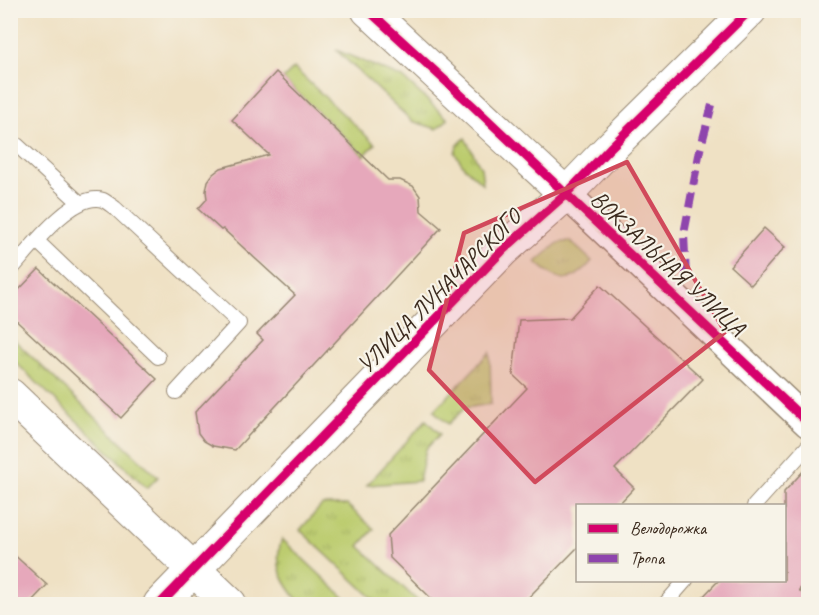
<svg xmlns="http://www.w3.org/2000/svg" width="819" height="615" viewBox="0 0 819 615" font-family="Caveat,sans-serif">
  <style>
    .grass { fill: url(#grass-tufts); stroke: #7c7b46; stroke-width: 1.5 }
    .building { fill: #e6a8bb }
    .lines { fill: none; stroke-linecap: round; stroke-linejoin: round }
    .service-casing { stroke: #958671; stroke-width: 16 }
    .minor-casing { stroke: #958671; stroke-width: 31 }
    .tertiary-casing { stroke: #958671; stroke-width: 35 }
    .secondary-casing { stroke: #958671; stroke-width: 35 }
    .service { stroke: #fff; stroke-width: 14 }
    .minor { stroke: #fff; stroke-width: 28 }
    .tertiary { stroke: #fff; stroke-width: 33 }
    .secondary { stroke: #fff; stroke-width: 33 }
    .quiet { stroke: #8e44ad; stroke-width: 8; stroke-dasharray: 15 8; stroke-linecap: butt }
    .cycleway-casing { stroke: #f7f3e8; stroke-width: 13 }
    .cycleway { stroke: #d6006c; stroke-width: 9 }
    .marked { fill: #d1495b; fill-opacity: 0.2; stroke: #d1495b; stroke-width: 4.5; stroke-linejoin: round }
    .labels { text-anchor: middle; stroke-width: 4.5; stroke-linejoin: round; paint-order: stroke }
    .street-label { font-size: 24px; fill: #3b2a1e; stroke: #f7f3e8 }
  </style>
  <defs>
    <pattern id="grass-tufts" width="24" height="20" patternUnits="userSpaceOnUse" patternTransform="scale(1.5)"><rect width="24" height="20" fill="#bccc6e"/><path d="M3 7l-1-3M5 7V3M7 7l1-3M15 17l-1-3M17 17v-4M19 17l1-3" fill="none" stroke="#a2af5f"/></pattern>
  </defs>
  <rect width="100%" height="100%" fill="#f7f3e8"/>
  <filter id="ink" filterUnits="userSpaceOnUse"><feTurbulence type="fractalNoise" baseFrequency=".0167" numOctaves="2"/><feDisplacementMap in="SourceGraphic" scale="12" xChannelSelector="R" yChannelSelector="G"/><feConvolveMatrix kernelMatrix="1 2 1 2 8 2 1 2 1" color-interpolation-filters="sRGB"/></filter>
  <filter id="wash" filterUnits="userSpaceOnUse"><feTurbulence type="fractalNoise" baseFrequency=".008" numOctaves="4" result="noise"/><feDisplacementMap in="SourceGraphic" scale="24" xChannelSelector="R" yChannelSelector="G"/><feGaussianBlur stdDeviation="1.35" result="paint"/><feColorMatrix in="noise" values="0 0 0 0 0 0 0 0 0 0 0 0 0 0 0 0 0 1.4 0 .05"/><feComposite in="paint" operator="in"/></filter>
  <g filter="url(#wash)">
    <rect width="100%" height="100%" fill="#efe1c4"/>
    <path class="grass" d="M336,50L403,78L448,119L437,129L412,121Z
      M294,68L375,144L364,156L283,79Z
      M465,138L481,168L483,184L464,167L455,153L457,146Z
      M570,241L592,261C571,286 558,283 536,262L558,243Z
      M11,337L158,477L147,488L11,358Z
      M490,352L491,404L465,408L448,424L434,411Z
      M426,420L440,434L426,449L419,481L367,485Z
      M322,505H347L374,529L359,546L421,604H379L300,530Z
      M282,539L351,604H301C284,584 272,566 282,539Z"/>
    <g id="blocks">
      <path class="building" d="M276,72L388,180H400L413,186L420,196L421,211L441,228L235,450L213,446L204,441L198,433L195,412L263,340L257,334L295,295L223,229L221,230L198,209L207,199L206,191L208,181L213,174L221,168L269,155L232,120Z
        M764,228L785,247L751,285L730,266Z
        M39,269L157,379L121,418L10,315V299Z
        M600,285L703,379L615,469L634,488L617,506H578V547L522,604H437L390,558L388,535L527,388L513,375L519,320L570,318Z
        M808,466V580L799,590L808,600V604H696L719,580H784V492Z
        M10,551L47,585L29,604H10Z"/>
    </g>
  </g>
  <g filter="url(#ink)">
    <use href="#blocks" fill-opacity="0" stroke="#958671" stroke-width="1.5"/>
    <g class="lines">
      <g class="service-casing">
        <path id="service" d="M17,145L80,203
          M37,241L158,357
          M10,271C29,250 73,191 103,200C107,202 112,206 115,208L239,323L176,392
          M754,506L808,446
          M665,604L686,580"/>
      </g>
      <g class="minor-casing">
        <path id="minor" d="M566,194L808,423"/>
      </g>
      <g class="tertiary-casing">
        <path id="tertiary" d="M368,10L566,194
          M160,604L502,251L566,194L610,148L750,10"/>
      </g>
      <g class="secondary-casing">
        <path id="secondary" d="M10,395L230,604"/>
      </g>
      <use href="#service" class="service"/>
      <use href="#minor" class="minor"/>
      <use href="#tertiary" class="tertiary"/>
      <use href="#secondary" class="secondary"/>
      <path class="quiet" d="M686,276L684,234L700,150L712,105"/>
      <g class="cycleway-casing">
        <path id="cycleway" d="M368,10L473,106L808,423
          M160,604L502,251L566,194L610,148L750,10"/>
      </g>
      <use href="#cycleway" class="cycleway"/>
    </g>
  </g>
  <path class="marked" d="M627,162L725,332L535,482L429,370L464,233Z"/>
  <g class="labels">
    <g class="street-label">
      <text transform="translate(668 263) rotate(43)" y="8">ВОКЗАЛЬНАЯ УЛИЦА</text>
      <text transform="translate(439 291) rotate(-45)" y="8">УЛИЦА ЛУНАЧАРСКОГО</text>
    </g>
  </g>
  <rect width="819" height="615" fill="none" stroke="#f7f3e8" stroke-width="36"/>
  <rect x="576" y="504" width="210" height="78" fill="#f7f3e8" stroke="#aca397" stroke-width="1.5"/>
  <rect x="588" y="524" width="30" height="9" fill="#d6006c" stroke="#aca397" stroke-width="1.5"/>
  <text x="630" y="534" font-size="18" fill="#3b2a1e">Велодорожка</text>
  <rect x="588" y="554" width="30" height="9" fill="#8e44ad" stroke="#aca397" stroke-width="1.5"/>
  <text x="630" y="564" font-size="18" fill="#3b2a1e">Тропа</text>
</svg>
